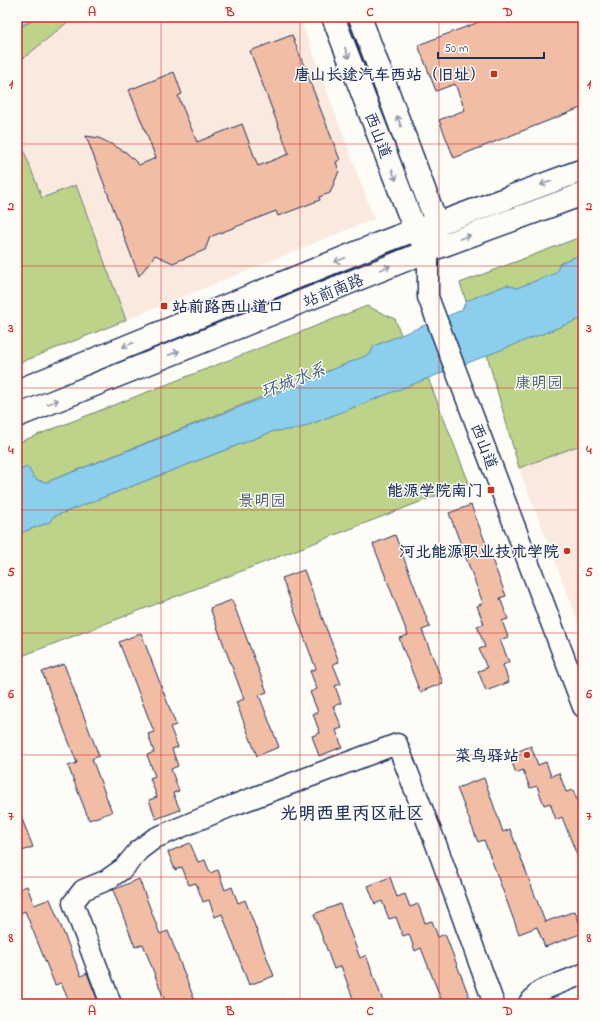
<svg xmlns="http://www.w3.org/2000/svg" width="600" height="1021" viewBox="0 0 600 1021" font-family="'Indie Flower','LXGW WenKai TC',sans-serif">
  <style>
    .built { fill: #fae9de }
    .green { fill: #bdd389; stroke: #6c8174 }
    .water { fill: #8ccfed; stroke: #5f8fb4 }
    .building { fill: #f2bda5; stroke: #1b2f5e }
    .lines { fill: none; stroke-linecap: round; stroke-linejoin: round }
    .minor-casing { stroke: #1b2f5e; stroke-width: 23 }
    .major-casing { stroke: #1b2f5e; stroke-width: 25 }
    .minor { stroke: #fdfcf7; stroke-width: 20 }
    .major { stroke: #fdfcf7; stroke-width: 22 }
    .oneway { stroke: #8c96aa }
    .grid { fill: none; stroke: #d62828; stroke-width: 1; stroke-opacity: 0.55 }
    .poi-dot { fill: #c8321e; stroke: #fdfcf7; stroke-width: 1.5 }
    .labels { text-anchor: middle; stroke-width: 3; stroke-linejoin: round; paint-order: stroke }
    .poi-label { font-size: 16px; font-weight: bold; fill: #1b2f5e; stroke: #fdfcf7; text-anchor: end }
    .street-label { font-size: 16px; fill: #1b2f5e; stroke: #fdfcf7 }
    .park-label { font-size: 16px; fill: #445869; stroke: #fdfcf7 }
    .water-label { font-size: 17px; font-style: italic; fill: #375782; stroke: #fdfcf7 }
    .quarter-label { font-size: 18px; font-weight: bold; fill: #1b2f5e; stroke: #fdfcf7 }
    .neatline { fill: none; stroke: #d62828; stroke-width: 1.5 }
    .grid-label { font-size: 13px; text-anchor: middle; font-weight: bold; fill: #d62828 }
  </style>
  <rect width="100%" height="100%" fill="#fdfcf7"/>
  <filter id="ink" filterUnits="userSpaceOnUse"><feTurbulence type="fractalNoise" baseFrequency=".025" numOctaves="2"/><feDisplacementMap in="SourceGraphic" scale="8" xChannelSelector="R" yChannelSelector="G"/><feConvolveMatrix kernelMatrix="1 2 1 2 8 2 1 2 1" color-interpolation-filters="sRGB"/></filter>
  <g filter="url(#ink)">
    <path class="built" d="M74,17H300L374,219L17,364V61L25,57Z
      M583,444V634L519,468Z"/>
    <path class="green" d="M38,17H74L25,57L17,61V29Z
      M17,133L42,198L76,185L126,320L17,364Z
      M583,236V254L560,263L557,273L517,288L507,285L466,301L460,283Z
      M367,306L395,319L401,335L374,346L371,354L47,482C35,481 33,478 28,467L17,471V443Z
      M583,318V444L519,468L487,355Z
      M428,378L469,483L17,658V534L50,522L51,518L55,516L274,431L298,429Z"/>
    <path class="water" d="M17,17H38L17,29Z
      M583,254V318L298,429L274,431L55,516L52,518L50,522L17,534V471L28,467C33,478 35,481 47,482L276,393L370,354L374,346L462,310L466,301L507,285L517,288L556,273L560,263Z"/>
    <path class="building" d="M492,17H583V107L454,158L439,120L465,110L455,84L436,91L418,45Z
      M292,35L340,160L336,162L339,171L330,193L319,197L320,200L278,216L276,211L210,237L205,250L173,263L155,255L139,276L86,136L99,138L113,145L127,153L139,165L156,158L129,90L174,72L182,94L178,96L197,142L242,124L258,166L289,154L250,51Z
      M471,505L506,596L500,598L508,619L502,621L508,637L500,640L509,662L503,665L509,682L486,691L478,671L487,668L479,649L485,647L477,626L484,624L477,606L483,603L449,513Z
      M395,535L430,627L422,630L443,683L420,692L399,638L408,635L373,544Z
      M304,570L339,662L333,664L341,684L335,686L341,703L333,706L342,728L336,730L342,747L319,756L312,736L320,733L313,714L318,712L310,692L317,689L310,671L316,669L282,578Z
      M232,600L267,692L259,695L279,747L257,756L236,702L244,699L210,608Z
      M141,633L176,725L170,727L178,747L172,749L178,766L171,769L179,791L173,793L180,810L156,819L149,800L157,797L150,778L155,776L147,755L154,752L148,734L154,732L119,642Z
      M64,664L99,756L92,759L112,812L89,820L68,766L77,763L42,672Z
      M531,746L538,765L546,762L551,776L559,773L566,792L573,790L579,805L583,804V868H582L562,817L556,820L550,803L544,805L537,786L530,788L523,770L516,773L509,755Z
      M484,778L503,832L510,829L545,922L575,911L583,933L545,947L537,927L519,934L484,840L478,842L457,788Z
      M17,809H18L33,847L17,853Z
      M190,843L198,862L205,860L210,873L218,870L225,890L232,887L238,903L245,900L274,976L249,985L222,914L215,917L209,900L203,902L196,883L189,885L182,867L175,870L168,852Z
      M390,877L397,897L405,894L410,907L418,904L425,923L432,921L438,937L445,934L472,1004H443L421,948L415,951L409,934L403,936L396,917L389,919L382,901L375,904L368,886Z
      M139,879L160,934L168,931L196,1004H166L143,944L135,947L113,890Z
      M27,886L34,905L50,899L81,976L87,973L99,1004H70L61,983L55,985L25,911L17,915V890Z
      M340,904L360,958L366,955L384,1004H355L341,966L334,969L314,914Z"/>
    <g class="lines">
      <g class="minor-casing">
        <path id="minor" d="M428,251V297L583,707
          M111,1004L73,903L83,890L107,880L124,868L139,850L155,838L234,805L397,744L436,844L494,1004
          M528,1004L540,991L583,974"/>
      </g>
      <g class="major-casing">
        <path id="major" d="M333,17L415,230L422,241
          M360,17L437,224L432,238
          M17,391L378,244L415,230L437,224L583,170
          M17,416L428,251L583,194"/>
      </g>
      <use href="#minor" class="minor"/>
      <use href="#major" class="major"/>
    </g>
    <defs><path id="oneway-shaft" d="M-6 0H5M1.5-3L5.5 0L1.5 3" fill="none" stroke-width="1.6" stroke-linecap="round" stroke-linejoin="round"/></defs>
    <g class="oneway">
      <use href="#oneway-shaft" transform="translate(347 53) rotate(69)"/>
      <use href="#oneway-shaft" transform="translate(399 121) rotate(-110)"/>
      <use href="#oneway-shaft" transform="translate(394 175) rotate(69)"/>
      <use href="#oneway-shaft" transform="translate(546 183) rotate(160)"/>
      <use href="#oneway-shaft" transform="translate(465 237) rotate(-20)"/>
      <use href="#oneway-shaft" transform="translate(340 260) rotate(158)"/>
      <use href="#oneway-shaft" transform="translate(385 268) rotate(-22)"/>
      <use href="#oneway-shaft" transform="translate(128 345) rotate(158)"/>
      <use href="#oneway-shaft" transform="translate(174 353) rotate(-22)"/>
      <use href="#oneway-shaft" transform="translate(53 402) rotate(-22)"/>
    </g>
  </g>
  <path class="grid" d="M161,17V1004M300,17V1004M439,17V1004M17,144H583M17,266H583M17,388H583M17,510H583M17,633H583M17,755H583M17,877H583"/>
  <g class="poi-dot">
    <rect x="490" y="70" width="8" height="8" rx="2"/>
    <rect x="160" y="302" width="8" height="8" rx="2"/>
    <rect x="487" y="486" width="8" height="8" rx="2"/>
    <circle cx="567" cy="551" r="4"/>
    <circle cx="527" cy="755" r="4"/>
  </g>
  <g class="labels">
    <g class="poi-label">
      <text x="486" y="80">唐山长途汽车西站（旧址）</text>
      <text x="172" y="312" text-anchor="start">站前路西山道口</text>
      <text x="483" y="496">能源学院南门</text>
      <text x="559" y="557">河北能源职业技术学院</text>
      <text x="519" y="761">菜鸟驿站</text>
    </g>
    <g class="street-label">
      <text transform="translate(379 135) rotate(69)" y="6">西山道</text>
      <text transform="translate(333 290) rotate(-22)" y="6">站前南路</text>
      <text transform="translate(485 446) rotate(69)" y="6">西山道</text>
    </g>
    <g class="park-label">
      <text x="539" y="388">康明园</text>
      <text x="262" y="506">景明园</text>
    </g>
    <g class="water-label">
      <text transform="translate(293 380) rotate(-21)" y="6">环城水系</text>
    </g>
    <g class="quarter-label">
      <text x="352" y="819">光明西里丙区社区</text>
    </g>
  </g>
  <rect width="600" height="1021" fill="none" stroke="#fdfcf7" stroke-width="44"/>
  <path d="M438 52v6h106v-6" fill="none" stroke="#1b2f5e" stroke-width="2"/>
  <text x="444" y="52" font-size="12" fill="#1b2f5e" stroke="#fdfcf7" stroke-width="3" paint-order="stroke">50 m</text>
  <rect x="22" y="22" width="556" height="977" class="neatline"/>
  <g class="grid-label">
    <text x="92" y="16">A</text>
    <text x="230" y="16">B</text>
    <text x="370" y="16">C</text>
    <text x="508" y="16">D</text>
    <text x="11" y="88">1</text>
    <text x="589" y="88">1</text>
    <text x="11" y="210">2</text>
    <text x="589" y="210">2</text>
    <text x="11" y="332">3</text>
    <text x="589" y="332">3</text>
    <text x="11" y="454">4</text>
    <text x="589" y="454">4</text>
    <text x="11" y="576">5</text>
    <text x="589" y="576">5</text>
    <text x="11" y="698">6</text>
    <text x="589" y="698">6</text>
    <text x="11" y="820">7</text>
    <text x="589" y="820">7</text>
    <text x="11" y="942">8</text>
    <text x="589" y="942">8</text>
    <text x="92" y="1015">A</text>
    <text x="230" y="1015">B</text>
    <text x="370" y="1015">C</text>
    <text x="508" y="1015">D</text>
  </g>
</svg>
